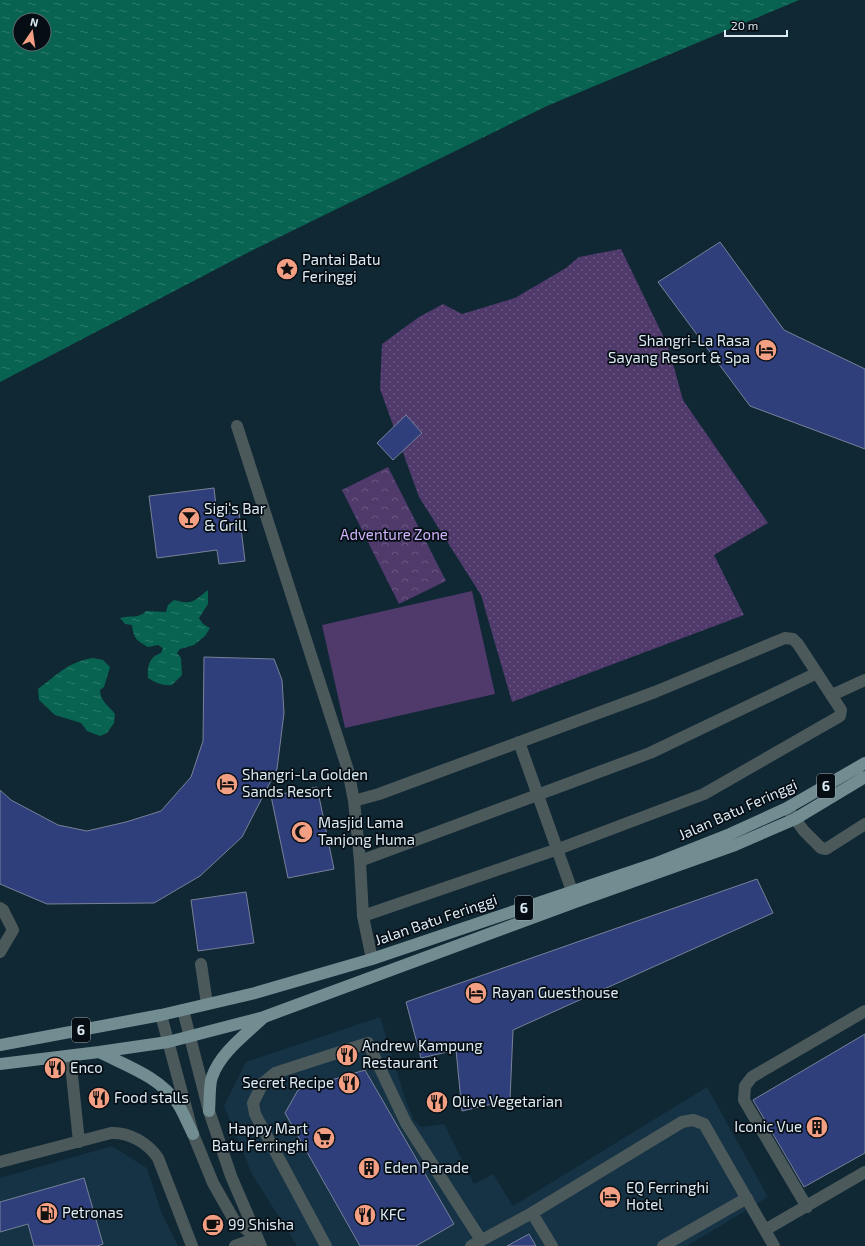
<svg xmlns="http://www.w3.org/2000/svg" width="865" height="1246" viewBox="0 0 865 1246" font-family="'Exo 2',sans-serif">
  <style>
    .built { fill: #153345 }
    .grass { fill: url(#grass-dots) }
    .park { fill: url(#park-crowns) }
    .pitch { fill: #4f3a6b }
    .water { fill: url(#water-ripples); fill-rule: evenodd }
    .building { fill: #2f3f7b; stroke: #788199 }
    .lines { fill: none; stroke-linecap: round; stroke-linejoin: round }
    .minor { stroke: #4b595b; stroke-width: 12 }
    .major { stroke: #718d91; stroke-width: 12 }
    .labels { text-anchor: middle; stroke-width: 3.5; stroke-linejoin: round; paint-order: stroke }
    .shield { fill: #060e14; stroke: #9ca8b0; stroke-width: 1 }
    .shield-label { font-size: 14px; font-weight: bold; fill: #dceaf3 }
    .poi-label { font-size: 15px; fill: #dceaf3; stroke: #060e14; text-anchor: start }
    .park-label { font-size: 15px; fill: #d1b4fe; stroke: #060e14 }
    .street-label { font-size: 15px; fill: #dceaf3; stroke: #060e14 }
  </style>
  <defs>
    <pattern id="grass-dots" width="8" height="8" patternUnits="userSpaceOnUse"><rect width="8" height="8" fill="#4f3a6b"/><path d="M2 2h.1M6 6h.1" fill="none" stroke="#685781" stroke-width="1.8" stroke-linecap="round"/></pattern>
    <pattern id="park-crowns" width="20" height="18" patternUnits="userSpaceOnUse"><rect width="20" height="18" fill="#4f3a6b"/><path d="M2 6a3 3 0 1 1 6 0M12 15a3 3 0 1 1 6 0" fill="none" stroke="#685781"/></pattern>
    <pattern id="water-ripples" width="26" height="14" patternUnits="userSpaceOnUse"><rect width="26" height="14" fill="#086451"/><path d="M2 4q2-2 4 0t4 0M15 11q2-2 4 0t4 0" fill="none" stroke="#2b7a6a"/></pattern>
  </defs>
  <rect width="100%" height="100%" fill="#102734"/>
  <path class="built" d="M380,1017L406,1101L414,1120L421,1127L444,1124L474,1184L493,1174L513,1206L707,1087L768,1197L687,1246H297L252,1174L224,1106L246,1062Z
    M112,1146L147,1168L162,1214L178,1246H0V1178Z"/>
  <path class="grass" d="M621,249L668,346L683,400L768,523L714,555L744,615L512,702L481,595L419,497L380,389L382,344L419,317L443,304L462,314L515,298L566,268L579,257Z"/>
  <path class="park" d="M388,467L446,581L399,604L342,490Z"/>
  <path class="pitch" d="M472,591L495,694L345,728L322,625Z"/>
  <path class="water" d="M0,0H799L547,106L249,252L0,382ZM20,20H44V44H20Z
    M208,590V604L199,618L203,624L210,628L205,636L194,645L180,649L177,653L181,658L182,675L172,685C163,686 156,683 148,678C147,666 149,657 161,653L163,648L158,645L148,647C136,640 134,639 132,625L125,624L120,618C130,615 139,619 146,611L166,612L168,605L174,600C194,605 192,602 208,590Z
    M93,658L103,660L110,667L104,687L100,690C100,701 109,706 115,714L114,723L107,733L100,736L87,731L81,723L55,715L39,700L38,689C58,674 68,662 93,658Z"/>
  <path class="building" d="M720,242L784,330L865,369V449L750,406L658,282Z
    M406,415L422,433L393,460L377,443Z
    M214,488L217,515L239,512L245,561L219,564L217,550L157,558L149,496Z
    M204,657L274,659L282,680L284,713L277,769L242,837L200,876L154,903L47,904L0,884V790L11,800L58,825L87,831L126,822L161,811L191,777L203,741Z
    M317,787L334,869L288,878L271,796Z
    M757,879L773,913L513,1030L510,1100L462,1111L456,1050L421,1058L406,1002Z
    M246,892L254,943L198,951L191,900Z
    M865,1034V1153L804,1187L753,1100Z
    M365,1070L454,1224L416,1246H360L285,1113L298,1090Z
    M84,1178L103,1244L97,1246H34L28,1224L0,1232V1202Z
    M529,1234L536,1246H507Z"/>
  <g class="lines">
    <path class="minor" d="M237,426L348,770L354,801L360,861L363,916L372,959
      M832,695L865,680
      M519,742L572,891
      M354,801L379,794L655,692L785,638L793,639L798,644L841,710L840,716L704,794L561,848L363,916
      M787,808L804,831L821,848L826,849L865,824
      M360,861L650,753L817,673
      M0,908L3,910L13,930L0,952
      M201,964L207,1004
      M183,1010L209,1111L231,1176L261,1246
      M161,1015L193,1134L213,1183L234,1220L256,1237
      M70,1056L79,1142
      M0,1162L111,1133C129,1132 148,1143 158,1158L192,1246
      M807,1207L744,1100L745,1086L752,1077L865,1011
      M532,1213L552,1246
      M765,1230L865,1172
      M235,1246L257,1238
      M326,1246L255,1114L253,1103L263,1083L275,1073L368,1043L406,1123L481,1240
      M471,1246L532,1213L682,1122L693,1120L704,1124L774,1246
      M663,1246L747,1198"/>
    <path class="major" d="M0,1045L161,1015L255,993L372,959L654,864L730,834L787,808L865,763
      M99,1052C127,1066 160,1077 178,1104C184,1114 188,1124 193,1134
      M0,1064L99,1052L168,1042L264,1017L575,902L735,845L795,819L865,777
      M209,1111C210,1101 209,1085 212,1077C220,1053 245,1035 263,1018"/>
  </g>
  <defs>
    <g id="sight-disc" transform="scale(1.15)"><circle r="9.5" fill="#f39f83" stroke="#060e14"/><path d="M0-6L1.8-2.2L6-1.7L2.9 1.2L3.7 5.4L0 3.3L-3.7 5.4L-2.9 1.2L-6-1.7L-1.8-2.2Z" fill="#111"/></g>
    <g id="hotel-disc" transform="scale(1.15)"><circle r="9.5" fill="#f39f83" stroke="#060e14"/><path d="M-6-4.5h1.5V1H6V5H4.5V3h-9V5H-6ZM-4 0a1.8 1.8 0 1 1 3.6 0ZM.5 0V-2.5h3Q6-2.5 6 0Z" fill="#111"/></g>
    <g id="bar-disc" transform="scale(1.15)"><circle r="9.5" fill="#f39f83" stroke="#060e14"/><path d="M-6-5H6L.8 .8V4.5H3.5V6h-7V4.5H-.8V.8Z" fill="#111"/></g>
    <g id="mosque-disc" transform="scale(1.15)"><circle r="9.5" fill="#f39f83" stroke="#060e14"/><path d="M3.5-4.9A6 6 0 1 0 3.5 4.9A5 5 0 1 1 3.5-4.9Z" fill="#111"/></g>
    <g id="restaurant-disc" transform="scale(1.15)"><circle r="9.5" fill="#f39f83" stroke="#060e14"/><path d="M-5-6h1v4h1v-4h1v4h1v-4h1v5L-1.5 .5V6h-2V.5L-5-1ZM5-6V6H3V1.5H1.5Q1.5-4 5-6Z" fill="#111"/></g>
    <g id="building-disc" transform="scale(1.15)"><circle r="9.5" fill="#f39f83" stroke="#060e14"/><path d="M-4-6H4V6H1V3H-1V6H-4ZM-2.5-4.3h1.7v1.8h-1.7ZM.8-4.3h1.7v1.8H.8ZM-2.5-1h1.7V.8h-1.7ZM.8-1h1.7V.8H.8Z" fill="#111"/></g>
    <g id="supermarket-disc" transform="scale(1.15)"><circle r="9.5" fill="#f39f83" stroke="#060e14"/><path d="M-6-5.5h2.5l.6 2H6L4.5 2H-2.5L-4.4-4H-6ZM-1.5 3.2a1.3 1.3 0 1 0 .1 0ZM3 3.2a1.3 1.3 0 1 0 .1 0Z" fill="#111"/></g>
    <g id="fuel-disc" transform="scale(1.15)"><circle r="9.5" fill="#f39f83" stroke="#060e14"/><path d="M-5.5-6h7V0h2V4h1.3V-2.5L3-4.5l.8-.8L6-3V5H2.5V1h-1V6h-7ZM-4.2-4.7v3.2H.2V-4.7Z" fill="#111"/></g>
    <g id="cafe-disc" transform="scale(1.15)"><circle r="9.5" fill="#f39f83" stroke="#060e14"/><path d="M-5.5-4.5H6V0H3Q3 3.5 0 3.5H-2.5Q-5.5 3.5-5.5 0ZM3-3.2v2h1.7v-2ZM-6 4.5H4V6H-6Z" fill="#111"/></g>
  </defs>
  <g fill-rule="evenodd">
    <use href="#sight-disc" x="287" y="269"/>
    <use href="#hotel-disc" x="766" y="350"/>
    <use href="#bar-disc" x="189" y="518"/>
    <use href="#hotel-disc" x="227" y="784"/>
    <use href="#mosque-disc" x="302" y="832"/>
    <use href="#hotel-disc" x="476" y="993"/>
    <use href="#restaurant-disc" x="347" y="1055"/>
    <use href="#restaurant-disc" x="55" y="1068"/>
    <use href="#restaurant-disc" x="349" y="1083"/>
    <use href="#restaurant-disc" x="99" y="1098"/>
    <use href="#restaurant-disc" x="437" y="1102"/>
    <use href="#building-disc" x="817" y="1127"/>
    <use href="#supermarket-disc" x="324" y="1138"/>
    <use href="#building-disc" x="369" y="1168"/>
    <use href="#hotel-disc" x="610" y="1197"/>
    <use href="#fuel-disc" x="47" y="1213"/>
    <use href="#restaurant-disc" x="365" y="1215"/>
    <use href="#cafe-disc" x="213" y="1225"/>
  </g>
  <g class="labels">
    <g class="shield">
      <rect x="817" y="774" width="18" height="24" rx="3"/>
      <rect x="515" y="896" width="18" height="24" rx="3"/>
      <rect x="72" y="1018" width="18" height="24" rx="3"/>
    </g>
    <g class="shield-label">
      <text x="826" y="791">6</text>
      <text x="524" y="913">6</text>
      <text x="81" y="1035">6</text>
    </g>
    <g class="poi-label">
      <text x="302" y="265">Pantai Batu<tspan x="302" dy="17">Feringgi</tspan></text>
      <text x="750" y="346" text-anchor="end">Shangri-La Rasa<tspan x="750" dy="17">Sayang Resort &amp; Spa</tspan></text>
      <text x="204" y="514">Sigi‘s Bar<tspan x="204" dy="17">&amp; Grill</tspan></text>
      <text x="242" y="780">Shangri-La Golden<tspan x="242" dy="17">Sands Resort</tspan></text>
      <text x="318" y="828">Masjid Lama<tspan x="318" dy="17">Tanjong Huma</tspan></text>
      <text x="492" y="998">Rayan Guesthouse</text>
      <text x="362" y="1051">Andrew Kampung<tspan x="362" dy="17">Restaurant</tspan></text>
      <text x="70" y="1073">Enco</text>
      <text x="334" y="1088" text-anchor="end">Secret Recipe</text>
      <text x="114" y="1103">Food stalls</text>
      <text x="452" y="1107">Olive Vegetarian</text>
      <text x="802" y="1132" text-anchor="end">Iconic Vue</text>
      <text x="308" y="1134" text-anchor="end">Happy Mart<tspan x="308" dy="17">Batu Ferringhi</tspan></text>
      <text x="384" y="1173">Eden Parade</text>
      <text x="626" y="1193">EQ Ferringhi<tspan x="626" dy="17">Hotel</tspan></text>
      <text x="62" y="1218">Petronas</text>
      <text x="380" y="1220">KFC</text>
      <text x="228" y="1230">99 Shisha</text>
    </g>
    <g class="park-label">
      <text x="394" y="540">Adventure Zone</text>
    </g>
    <g class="street-label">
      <text transform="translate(738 810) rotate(-24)" y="5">Jalan Batu Feringgi</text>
      <text transform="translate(436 920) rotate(-19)" y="5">Jalan Batu Feringgi</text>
    </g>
  </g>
  <g transform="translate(32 32) rotate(13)"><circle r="19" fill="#060e14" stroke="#5c666d"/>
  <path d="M0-3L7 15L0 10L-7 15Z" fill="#f39f83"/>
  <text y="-6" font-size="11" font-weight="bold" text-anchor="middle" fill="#dceaf3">N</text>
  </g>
  <path d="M725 30v6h62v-6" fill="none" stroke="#dceaf3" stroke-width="2"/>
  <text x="731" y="30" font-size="12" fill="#dceaf3" stroke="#060e14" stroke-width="3" paint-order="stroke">20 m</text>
</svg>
